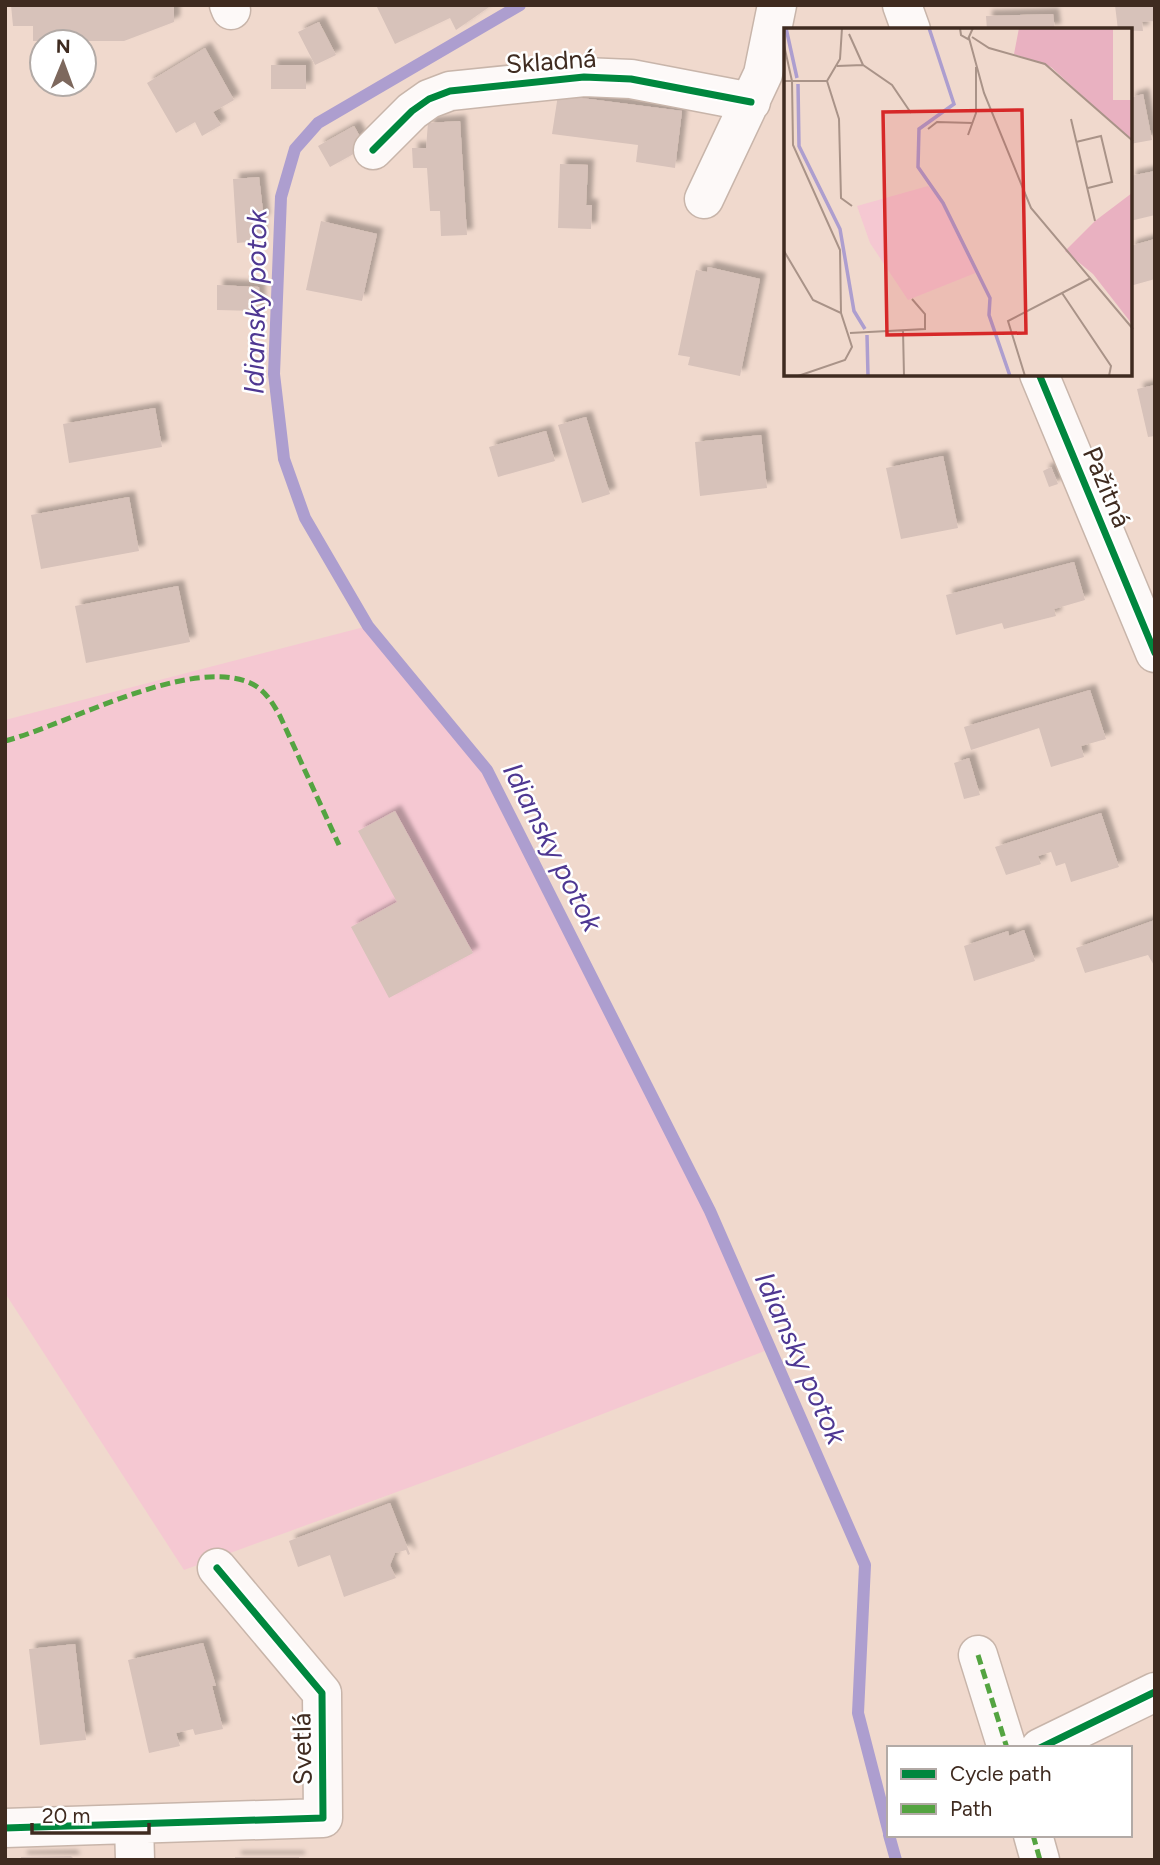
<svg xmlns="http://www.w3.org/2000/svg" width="1160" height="1865" viewBox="0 0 1160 1865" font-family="Figtree,sans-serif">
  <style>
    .green { fill: #f5c8d2 }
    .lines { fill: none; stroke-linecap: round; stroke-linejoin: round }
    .stream { stroke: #ad9ecf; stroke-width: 12 }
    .building { fill: #d7c2ba; filter: url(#shadow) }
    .minor-casing { stroke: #c8b5aa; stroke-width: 41 }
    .tertiary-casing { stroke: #c8b5aa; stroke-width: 41 }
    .minor { stroke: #fdf9f8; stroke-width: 38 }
    .tertiary { stroke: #fdf9f8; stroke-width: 38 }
    .quiet { stroke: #54a441; stroke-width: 5; stroke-dasharray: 10 5; stroke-linecap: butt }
    .cycleway-casing { stroke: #fff; stroke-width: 11 }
    .cycleway { stroke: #00873e; stroke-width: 7 }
    .labels { text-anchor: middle; stroke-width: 5; stroke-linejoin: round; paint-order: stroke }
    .street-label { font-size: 26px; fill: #3f2b20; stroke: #fff }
    .water-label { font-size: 28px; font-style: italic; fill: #4e3792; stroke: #fff }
    .inset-river { fill: none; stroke: #ad9ecf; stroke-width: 3.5 }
    .inset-road { fill: none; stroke: #a99388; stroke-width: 2 }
    .view { fill: #d62828; fill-opacity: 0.15; stroke: #d62828; stroke-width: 3.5 }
    .inset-edge { fill: none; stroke: #3f2b20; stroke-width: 3.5 }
  </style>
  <defs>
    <filter id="shadow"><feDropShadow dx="6" dy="-6" stdDeviation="2" flood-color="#0004"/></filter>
  </defs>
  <rect width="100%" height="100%" fill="#f0d9cd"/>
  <path class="green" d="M368,626L487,770L710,1211L770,1349L484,1460L184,1570L5,1293V720Z"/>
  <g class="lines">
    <path class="stream" d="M520,5L318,123L295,149L281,197L274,374L284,459L305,518L368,626L487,770L710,1211L865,1565L858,1713L889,1833
      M889,1835L896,1860"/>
  </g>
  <path class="building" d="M11,5H174V22L124,41H33V26H13Z
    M376,5H492L456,30L450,18L395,44Z
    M1115,5H1155V21L1142,22L1143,31L1118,30Z
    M1053,14L1055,30H987L986,16Z
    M319,22L336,55L315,65L298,32Z
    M205,48L234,100L213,112L221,125L202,136L195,122L176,133L147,83Z
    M271,65H306V89H271Z
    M1143,94L1152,140L1130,144V98Z
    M558,95L682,111L675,168L636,162L638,145L552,134Z
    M460,121L467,235L441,236L440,211H430L427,168H413L412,148H426L428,123Z
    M354,126L366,147L330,167L318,146Z
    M560,164L588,165L586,205H592L591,229L558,228Z
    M1155,171V215L1130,221V176Z
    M259,177L264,220L260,221L261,241L237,243L233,179Z
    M321,221L377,234L362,301L306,290Z
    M1155,239V279L1130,286V246Z
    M708,267L760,279L740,376L688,365L690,357L678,355L696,270L707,272Z
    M217,285L259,287L260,311L217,310Z
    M1155,385V436L1148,437L1137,389Z
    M155,408L162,447L69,463L63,424Z
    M586,417L610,494L582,503L558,425Z
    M546,431L555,461L498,477L489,447Z
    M761,435L767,488L700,496L695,442Z
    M943,456L958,528L901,539L886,468Z
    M1051,467L1058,484L1049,487L1043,471Z
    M129,497L139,551L41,569L31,515Z
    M1074,562L1085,600L1054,609L1056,616L1004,629L1002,623L956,635L946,595Z
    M178,586L190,642L86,663L75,606Z
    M1090,690L1106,739L1081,746L1084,757L1051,767L1039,728L971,750L964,727Z
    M969,758L980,795L964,799L954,763Z
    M395,811L473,953L389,998L351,927L397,902L358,831Z
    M1101,813L1119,867L1071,882L1065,863L1056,866L1051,852L1038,856L1041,864L1006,875L995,847Z
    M1155,920V967L1148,955L1085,973L1076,948Z
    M1024,930L1035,961L974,981L964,946L1008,931L1009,936Z
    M390,1503L410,1554L408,1555L406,1550L395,1553L390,1565L396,1578L344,1597L330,1555L298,1567L289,1541Z
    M203,1643L216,1686H212L223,1729L195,1735L193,1729L176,1733L180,1746L149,1753L128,1660Z
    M75,1644L86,1740L40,1745L29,1649Z
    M71,1856L75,1860H21V1857Z
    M235,1857H299V1860H235Z"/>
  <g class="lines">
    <g class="minor-casing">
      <path id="minor" d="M229,5L231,10
        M373,150L412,111L429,99L450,91L584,77L631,79L751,102
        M704,199L763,74L777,5
        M978,1655L1007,1748
        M1040,1748L1155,1692
        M134,1824L135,1860
        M5,1828L323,1818L322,1693L217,1568
        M1033,1835L1040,1860"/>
    </g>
    <g class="tertiary-casing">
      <path id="tertiary" d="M902,5L911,30
        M1039,374L1155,653"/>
    </g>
    <use href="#minor" class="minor"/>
    <use href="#tertiary" class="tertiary"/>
    <path class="quiet" d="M5,741C69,724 185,658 248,682C264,688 272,702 280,716L339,845
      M978,1655L1007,1748
      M1033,1835L1040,1860"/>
    <g class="cycleway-casing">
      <path id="cycleway" d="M373,150L412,111L429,99L450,91L584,77L631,79L751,102
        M1039,374L1155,653
        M1040,1748L1155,1692
        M5,1828L323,1818L322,1693L217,1568"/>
    </g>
    <use href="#cycleway" class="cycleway"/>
  </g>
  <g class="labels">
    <g class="street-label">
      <text transform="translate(551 61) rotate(-4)" y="9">Skladná</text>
      <text transform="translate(1107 487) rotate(67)" y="9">Pažitná</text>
      <text transform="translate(302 1749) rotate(-91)" y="9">Svetlá</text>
    </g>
    <g class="water-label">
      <text transform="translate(255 302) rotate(-89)" y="10">Idiansky potok</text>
      <text transform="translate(553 847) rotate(63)" y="10">Idiansky potok</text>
      <text transform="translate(801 1358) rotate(66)" y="10">Idiansky potok</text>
    </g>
  </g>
  <g transform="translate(784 28)">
    <rect width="348" height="348" fill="#f0d9cd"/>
    <path d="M144,158L159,175L194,244L124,272L86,215L73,178Z" fill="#f5c8d2"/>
    <path d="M235,0H329V72H348V113L267,39L230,26ZM348,165V296L309,246L281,223L311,193Z" fill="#e9b1c1"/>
    <path class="inset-river" d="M2,0L13,50M145,0L170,76L135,101L134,139L159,175L206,270L205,287L226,348M14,56L15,118L56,201L70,283L81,301M83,307L84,348"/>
    <path class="inset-road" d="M176,0L177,7L184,11L189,0M65,6L79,37M188,9L205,20L261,36L349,113M185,10L200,65L247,180L349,301M0,17L8,53L9,117L56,222L57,285M53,38L79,37L108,57L127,85M0,53H43L56,31L58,0M43,53L55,91L57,170L68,178M287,91L311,193M144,101L153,94L189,95M184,107L192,85V39M292,114L317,108L328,154L304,160M0,223L29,272L57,285L68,319L61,332L14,348M278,265L327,338L325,348M119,302L120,348M66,305L141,301V286L128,271M241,348L224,293L307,250"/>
    <path class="view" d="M238,82L242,305L103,307L99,84Z"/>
    <rect width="348" height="348" class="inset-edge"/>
  </g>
  <rect width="1160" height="1865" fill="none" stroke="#3f2b20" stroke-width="14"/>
  <rect x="887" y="1746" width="245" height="91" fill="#ffffff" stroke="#b2aaa6" stroke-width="2"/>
  <rect x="901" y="1769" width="35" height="10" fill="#00873e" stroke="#b2aaa6" stroke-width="2"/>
  <text x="950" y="1781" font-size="21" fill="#3f2b20">Cycle path</text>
  <rect x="901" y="1804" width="35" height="10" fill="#54a441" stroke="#b2aaa6" stroke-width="2"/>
  <text x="950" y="1816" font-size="21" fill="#3f2b20">Path</text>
  <g transform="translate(63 63) rotate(1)"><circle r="33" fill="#ffffff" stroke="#b2aaa6" stroke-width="2"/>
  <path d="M0-5L12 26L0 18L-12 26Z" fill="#7d685d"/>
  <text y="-10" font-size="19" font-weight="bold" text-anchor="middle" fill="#3f2b20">N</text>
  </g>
  <path d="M32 1823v10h117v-10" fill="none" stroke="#3f2b20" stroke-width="3.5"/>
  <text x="42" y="1823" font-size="21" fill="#3f2b20" stroke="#ffffff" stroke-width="5" paint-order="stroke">20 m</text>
</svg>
